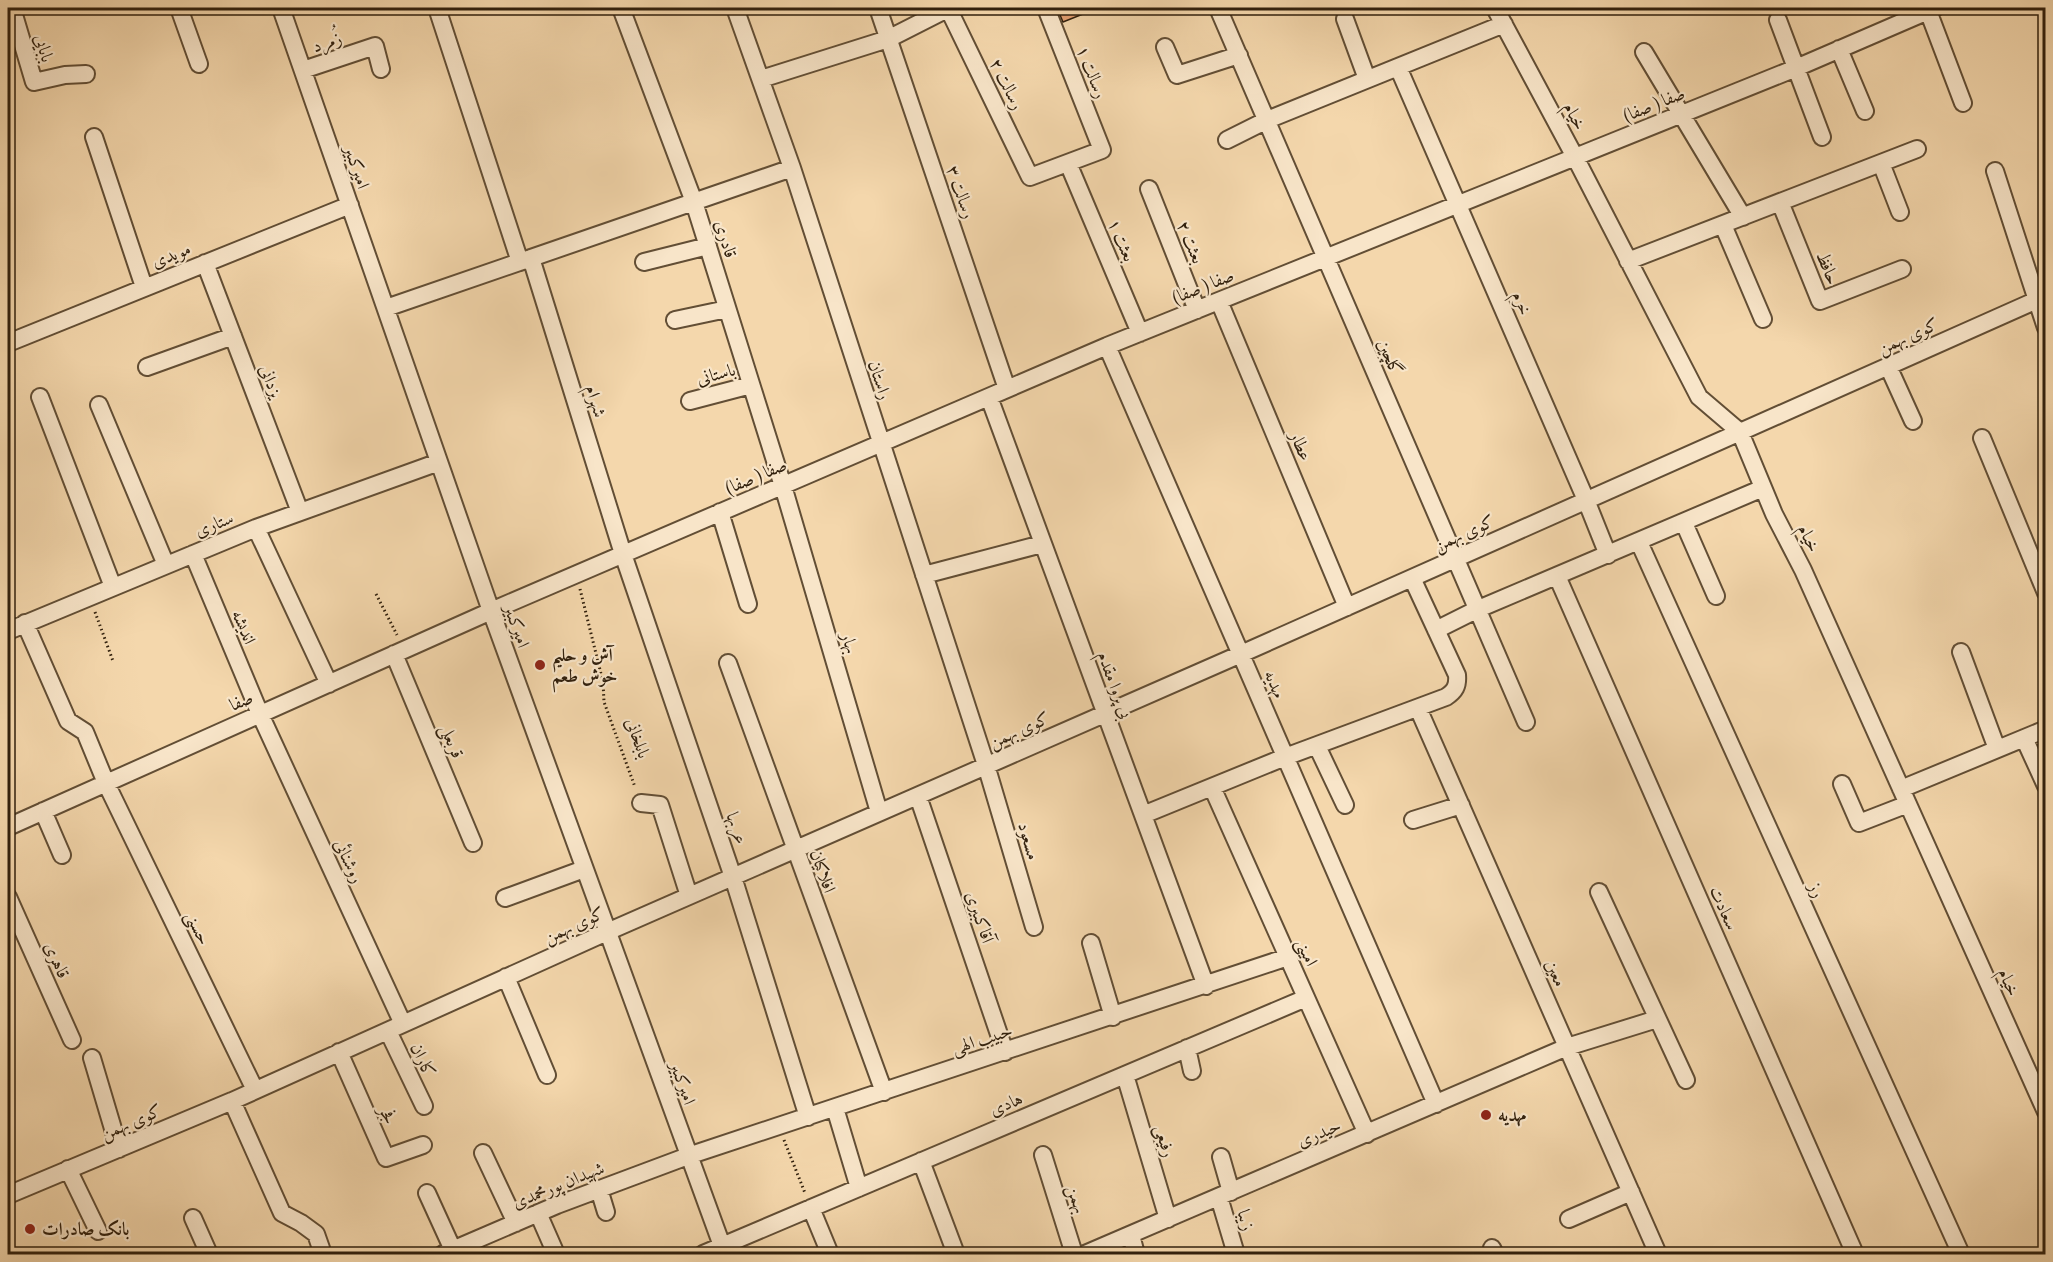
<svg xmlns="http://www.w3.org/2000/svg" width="2053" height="1262" viewBox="0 0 2053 1262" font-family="Vollkorn,Amiri,serif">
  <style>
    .building { fill: #e39f70; stroke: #31200d; stroke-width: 1.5 }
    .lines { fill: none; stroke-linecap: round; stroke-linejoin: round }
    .minor-casing { stroke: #624e35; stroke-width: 20 }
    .path { stroke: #31200d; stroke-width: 3; stroke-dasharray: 1.5 3; stroke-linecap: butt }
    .minor { stroke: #f8e5c9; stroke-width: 16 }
    .poi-dot { fill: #8f2418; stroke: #f8e5c9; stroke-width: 2 }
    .labels { text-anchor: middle; stroke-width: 4.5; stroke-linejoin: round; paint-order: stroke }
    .street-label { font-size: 18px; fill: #31200d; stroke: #f8e5c9 }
    .poi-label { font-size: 18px; font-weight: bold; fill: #31200d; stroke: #f8e5c9; text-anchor: start }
  </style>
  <rect width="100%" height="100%" fill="#f4d7ac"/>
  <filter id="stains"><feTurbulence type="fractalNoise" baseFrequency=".00333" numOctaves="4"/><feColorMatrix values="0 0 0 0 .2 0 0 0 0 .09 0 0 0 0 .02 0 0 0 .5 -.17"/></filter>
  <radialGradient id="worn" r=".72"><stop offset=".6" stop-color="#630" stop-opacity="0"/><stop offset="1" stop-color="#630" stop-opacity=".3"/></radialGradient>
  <path class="building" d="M1057,8H1098L1063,22Z"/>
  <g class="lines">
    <g class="minor-casing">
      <path id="minor" d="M12,8L34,82L65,75L86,74
        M179,8L199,64
        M281,8L491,611L725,1254
        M437,8L520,262
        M621,8L694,202L783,486L879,812
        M735,8L792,168L986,765L1034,927
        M878,8L1007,389
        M948,8L1030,177L1102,150L1046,8
        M1218,8L1526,722
        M1495,8L1575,157L1699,397L1740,432L1774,514L1803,570L2046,1112
        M1927,8L1963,103
        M1345,19L1367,79
        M1778,20L1822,137
        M1165,47L1177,75L1239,55
        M1839,49L1865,111
        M1644,52L1743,217
        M1398,67L1586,500L1608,555
        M303,70L375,46L381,69
        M761,79L888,39L949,8
        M94,137L144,287
        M1227,140L1267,120L1504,24
        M1068,163L1140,333
        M1881,163L1900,212
        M1995,171L2046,328
        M1149,189L1197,310
        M1780,202L1820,301L1902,269
        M1723,225L1763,319
        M531,258L623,554L733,877L808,1117
        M1628,261L1917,149
        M644,262L708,246
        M205,263L300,512
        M1219,301L1347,607
        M386,308L792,168
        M675,320L727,309
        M8,343L350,205
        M1107,346L1436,1104
        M1888,366L1913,421
        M147,367L233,336
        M40,397L113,587
        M989,397L1206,986
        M690,401L751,385
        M99,405L166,565
        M1982,438L2046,593
        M720,512L748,604
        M1684,523L1716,596
        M256,528L329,684
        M1639,542L1961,1254
        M193,554L260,714L403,1024
        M924,575L1042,544
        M1557,576L1855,1254
        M25,623L68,721L85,732L106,783L255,1090
        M1436,630L1476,610L1763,488
        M8,631L256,528L439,462
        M1961,652L1997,749
        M394,654L473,843
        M728,663L884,1092
        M1418,708L1658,1254
        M2024,738L2046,786
        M1317,746L1345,805
        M1842,784L1859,823L1908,804
        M1212,787L1367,1134
        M1901,789L2046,729
        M918,796L1005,1052
        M641,803L660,805L689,896
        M43,811L62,855
        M1143,815L1285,757L1446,697C1455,691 1458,686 1457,675L1412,578
        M1413,820L1461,805
        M8,827L491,611L1107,346L1796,68L1935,8
        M1599,892L1686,1080
        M8,897L72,1040
        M505,898L584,869
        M1091,943L1113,1017
        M506,977L547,1075
        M388,1031L424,1106
        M1187,1048L1192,1071
        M339,1052L386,1158L423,1145
        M92,1058L119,1149
        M1125,1075L1168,1219
        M232,1101L282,1213L301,1223L316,1234L323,1254
        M835,1108L859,1188
        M483,1153L516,1223
        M1043,1155L1074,1254
        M1221,1157L1231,1192
        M921,1161L956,1254
        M68,1169L98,1231
        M599,1189L606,1212
        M427,1193L453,1250
        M8,1195L232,1101L607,932L1241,654L2046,296
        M1219,1197L1236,1254
        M811,1208L830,1254
        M538,1213L556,1254
        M193,1218L209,1254
        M1569,1219L1631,1192
        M1131,1235L1136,1254
        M1492,1248L1495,1254
        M443,1254L557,1205L688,1156L1288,957
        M703,1254L1306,998
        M1085,1254L1567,1047L1657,1019"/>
    </g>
    <path class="path" d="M580,589L603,682L604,702L635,787
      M376,594L397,635
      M95,612L113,661
      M784,1140L805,1193"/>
    <use href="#minor" class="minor"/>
  </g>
  <g class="poi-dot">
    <circle cx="540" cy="665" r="6"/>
    <circle cx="1486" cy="1115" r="6"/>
    <circle cx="30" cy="1229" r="6"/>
  </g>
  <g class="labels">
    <g class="street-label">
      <text transform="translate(327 42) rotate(-19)" y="6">زُمرد</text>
      <text transform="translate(44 48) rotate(73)" y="6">بابایی</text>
      <text transform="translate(1092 72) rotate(69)" y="6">رسالت ۱</text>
      <text transform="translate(1007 84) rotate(64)" y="6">رسالت ۲</text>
      <text transform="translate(1654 104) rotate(-22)" y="6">صفا ( صفا)</text>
      <text transform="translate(1575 116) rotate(62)" y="6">خیام</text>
      <text transform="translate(357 167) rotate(71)" y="6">امیرکبیر</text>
      <text transform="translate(961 192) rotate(71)" y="6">رسالت ۳</text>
      <text transform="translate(726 239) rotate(73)" y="6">قادری</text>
      <text transform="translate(1122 240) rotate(67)" y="6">بعثت ۱</text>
      <text transform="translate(1191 242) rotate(68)" y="6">بعثت ۲</text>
      <text transform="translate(171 255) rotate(-22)" y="6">مویدی</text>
      <text transform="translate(1828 268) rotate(68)" y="6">حافظ</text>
      <text transform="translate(1203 286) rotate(-22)" y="6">صفا ( صفا)</text>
      <text transform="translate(1522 303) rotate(67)" y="6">خرم</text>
      <text transform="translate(1908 336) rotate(-24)" y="6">کوی بهمن</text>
      <text transform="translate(1390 357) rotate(67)" y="6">گلچین</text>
      <text transform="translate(716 374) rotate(-15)" y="6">باستانی</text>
      <text transform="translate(880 380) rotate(72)" y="6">راستان</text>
      <text transform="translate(271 381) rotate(69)" y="6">یزدانی</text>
      <text transform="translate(596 401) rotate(73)" y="6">شهرام</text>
      <text transform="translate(1301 446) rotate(67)" y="6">عطار</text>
      <text transform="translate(756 476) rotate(-23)" y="6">صفا ( صفا)</text>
      <text transform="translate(214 524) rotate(-22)" y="6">ستاری</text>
      <text transform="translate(1464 533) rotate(-24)" y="6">کوی بهمن</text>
      <text transform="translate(1809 538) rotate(63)" y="6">خیام</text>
      <text transform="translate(517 626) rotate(70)" y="6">امیرکبیر</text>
      <text transform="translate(244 627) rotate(67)" y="6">اندیشه</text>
      <text transform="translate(850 643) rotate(74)" y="6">بهار</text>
      <text transform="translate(1275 684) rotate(67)" y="6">مهدیه</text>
      <text transform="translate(1115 685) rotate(70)" y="6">بی پروا مقدم</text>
      <text transform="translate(241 701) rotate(-24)" y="6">صفا</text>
      <text transform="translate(1019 730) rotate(-24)" y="6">کوی بهمن</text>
      <text transform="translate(638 738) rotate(70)" y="6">بابلخانی</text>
      <text transform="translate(452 741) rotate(67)" y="6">قربعلی</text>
      <text transform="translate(737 828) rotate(71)" y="6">عربها</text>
      <text transform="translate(1029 841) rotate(74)" y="6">مسعود</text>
      <text transform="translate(349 861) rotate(65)" y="6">روشنائی</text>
      <text transform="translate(823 871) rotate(70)" y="6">افلاکیان</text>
      <text transform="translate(1817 890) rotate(66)" y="6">رز</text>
      <text transform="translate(1724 908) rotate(66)" y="6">سعادت</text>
      <text transform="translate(980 917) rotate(71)" y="6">آقاکبیری</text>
      <text transform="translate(574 925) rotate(-24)" y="6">کوی بهمن</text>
      <text transform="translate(198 928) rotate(64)" y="6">حسنی</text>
      <text transform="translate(1307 952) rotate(66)" y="6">امینی</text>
      <text transform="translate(57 960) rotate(66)" y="6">قاهری</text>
      <text transform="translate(1556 973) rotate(66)" y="6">معین</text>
      <text transform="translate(2009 982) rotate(66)" y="6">خیام</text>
      <text transform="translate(982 1039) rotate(-18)" y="6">حبیب الهی</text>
      <text transform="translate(423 1060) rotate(65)" y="6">کاران</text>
      <text transform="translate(683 1083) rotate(70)" y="6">امیرکبیر</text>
      <text transform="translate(1006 1104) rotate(-23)" y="6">هادی</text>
      <text transform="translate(388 1115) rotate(66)" y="6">فجر</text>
      <text transform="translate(131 1122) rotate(-23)" y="6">کوی بهمن</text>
      <text transform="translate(1319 1133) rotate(-23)" y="6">حیدری</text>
      <text transform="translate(1165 1141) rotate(73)" y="6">رفیعی</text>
      <text transform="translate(558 1185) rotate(-22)" y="6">شهیدان پورمحمدی</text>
      <text transform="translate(1077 1199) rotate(72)" y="6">بهمن</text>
      <text transform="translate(1246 1220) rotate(73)" y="6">زیبا</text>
    </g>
    <g class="poi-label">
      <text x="552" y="661">آش و حلیم<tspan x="552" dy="21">خوش طعم</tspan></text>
      <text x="1498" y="1121">مهدیه</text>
      <text x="42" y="1235">بانک صادرات</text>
    </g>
  </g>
  <rect width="2053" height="1262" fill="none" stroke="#f4d7ac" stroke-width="30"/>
  <rect x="9" y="9" width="2035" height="1244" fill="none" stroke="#31200d" stroke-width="3"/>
  <rect x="15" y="15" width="2023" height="1232" fill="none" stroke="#31200d" stroke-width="1.5"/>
  <rect width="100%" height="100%" filter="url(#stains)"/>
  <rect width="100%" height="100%" fill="url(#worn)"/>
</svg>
